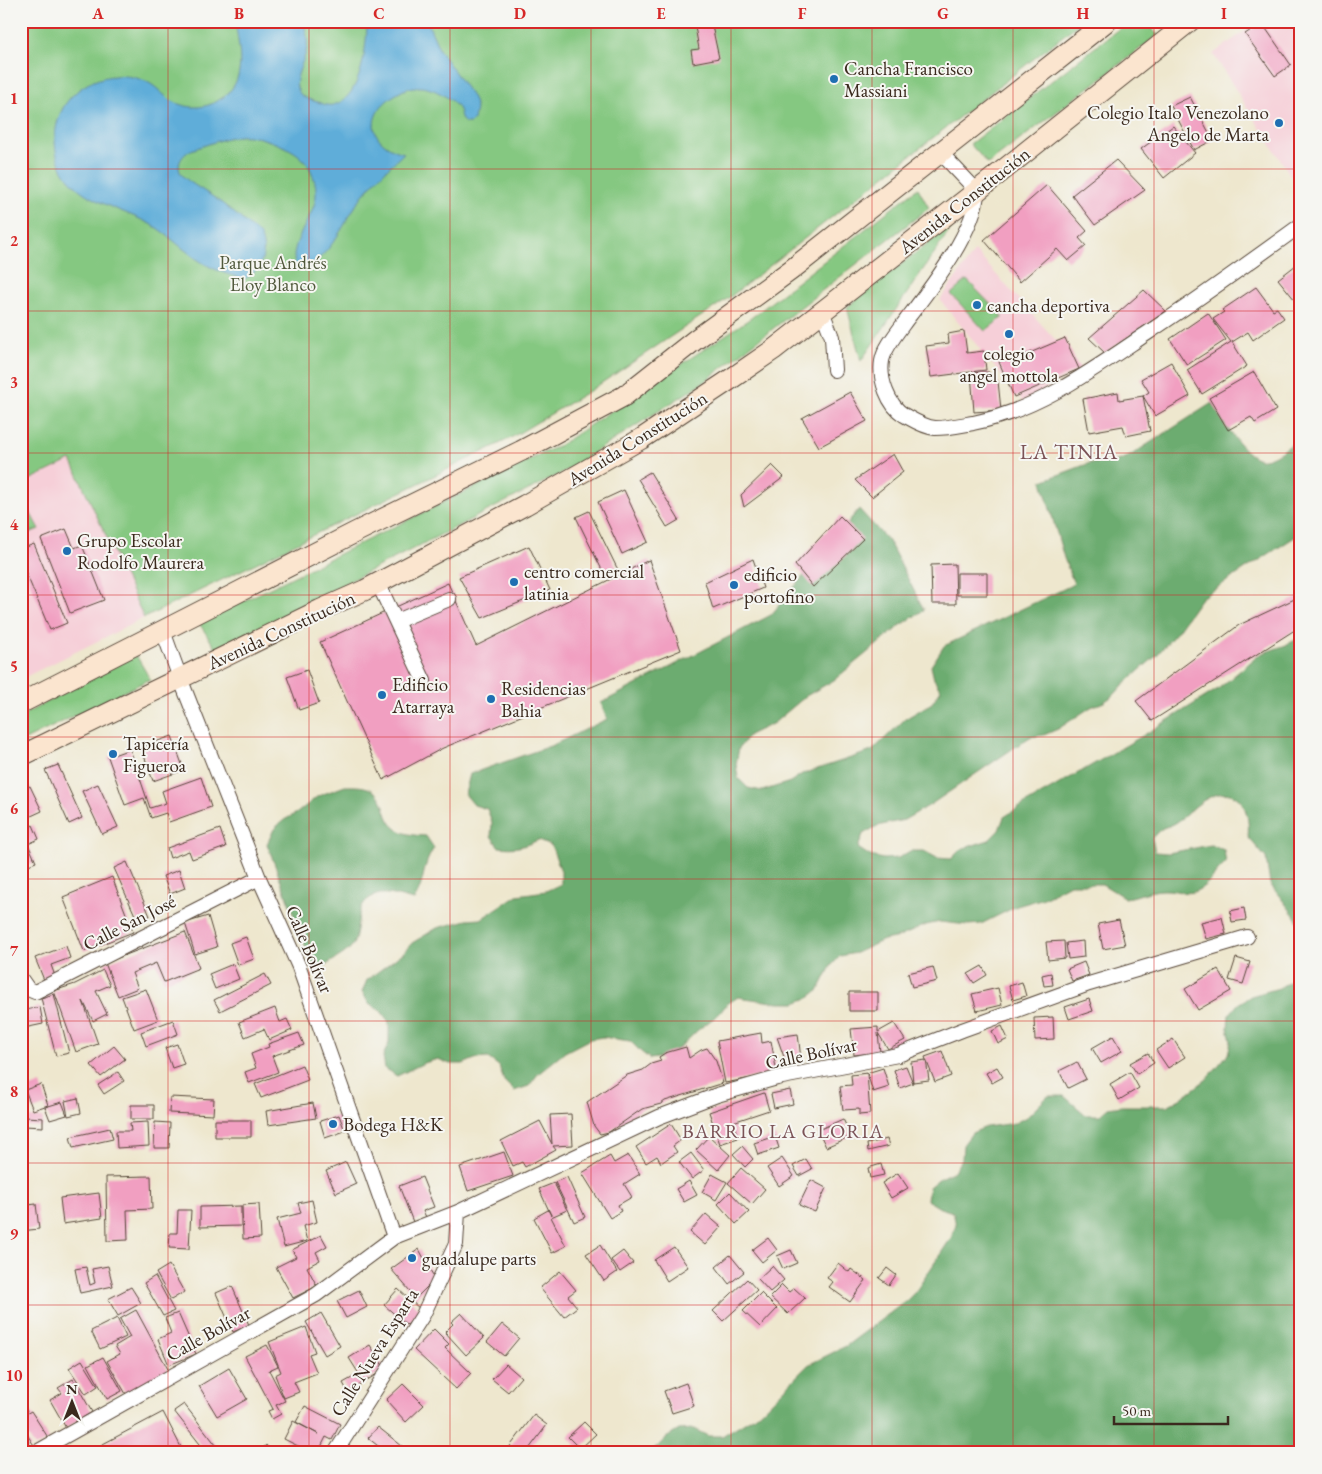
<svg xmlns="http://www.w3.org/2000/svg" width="1322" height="1474" viewBox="0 0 1322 1474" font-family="'EB Garamond',serif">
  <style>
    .built { fill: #f6cfd8 }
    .green { fill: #85c881; stroke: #607950 }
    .forest { fill: #6cac6f; stroke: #546b46 }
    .water { fill: #5fadd9; stroke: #4d6c7c }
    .building { fill: #f19fc1 }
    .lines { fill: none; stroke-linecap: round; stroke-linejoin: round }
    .minor-casing { stroke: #564638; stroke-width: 16 }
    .secondary-casing { stroke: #564638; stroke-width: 22 }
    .minor { stroke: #fff; stroke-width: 14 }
    .secondary { stroke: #fbe5cf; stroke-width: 20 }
    .grid { fill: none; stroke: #d62828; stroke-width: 1; stroke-opacity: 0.55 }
    .poi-dot { fill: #1f6fb2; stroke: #f6f6f2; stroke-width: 2 }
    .labels { text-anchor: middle; stroke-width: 4; stroke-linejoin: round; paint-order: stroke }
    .poi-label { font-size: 19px; fill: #3b2a1e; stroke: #f6f6f2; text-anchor: start }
    .street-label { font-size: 19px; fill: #3b2a1e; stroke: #f6f6f2 }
    .park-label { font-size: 19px; fill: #51593c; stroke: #f6f6f2 }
    .neighbourhood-label { font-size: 20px; letter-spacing: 1px; fill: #7b5357; stroke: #f6f6f2 }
    .quarter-label { font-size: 21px; letter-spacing: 1px; fill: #7b5357; stroke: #f6f6f2 }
    .neatline { fill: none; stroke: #d62828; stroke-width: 2 }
    .grid-label { font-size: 16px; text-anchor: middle; font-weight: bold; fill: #d62828 }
  </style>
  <rect width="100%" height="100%" fill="#f6f6f2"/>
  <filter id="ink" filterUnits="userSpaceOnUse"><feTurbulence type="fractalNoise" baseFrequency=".02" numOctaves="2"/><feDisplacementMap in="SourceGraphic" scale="10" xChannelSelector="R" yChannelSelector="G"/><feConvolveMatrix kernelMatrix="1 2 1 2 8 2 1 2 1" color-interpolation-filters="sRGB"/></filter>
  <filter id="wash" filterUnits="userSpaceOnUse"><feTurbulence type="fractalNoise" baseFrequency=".0096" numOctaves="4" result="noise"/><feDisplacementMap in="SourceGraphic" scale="20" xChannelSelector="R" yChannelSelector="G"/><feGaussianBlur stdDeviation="1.12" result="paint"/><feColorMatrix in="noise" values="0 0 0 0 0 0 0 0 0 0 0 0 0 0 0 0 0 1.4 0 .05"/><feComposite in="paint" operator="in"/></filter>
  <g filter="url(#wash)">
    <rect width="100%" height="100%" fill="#eee7ce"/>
    <path class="built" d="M1259,21H1301V192L1213,54Z
      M975,251L1081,368L1023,402L940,300Z
      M71,460L144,618L21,679V484Z"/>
    <path class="green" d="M21,21H1082L730,297L591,390L509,439L144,618L71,460L21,484Z
      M1129,21H1144L1158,35L988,164L970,144Z
      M918,188L929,208L704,382L562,473L216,649L199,623L560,445L751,318Z
      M956,221L861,361L847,307Z
      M967,280L1003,317L985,331L951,294Z
      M21,496L39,529L21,536Z
      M136,655L150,679L21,742V716Z"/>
    <path class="forest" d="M1212,403C1222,418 1242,456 1260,459C1272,461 1291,444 1301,438V533L1201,598L1176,633L1156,656L1124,684L1114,695L1104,702L1091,707L1058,729L1044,735L1030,737L930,805L904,820L877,826L863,834L858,848L870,856L884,859L898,858L910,851H924L937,858L951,859L961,849L989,840L999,830L1004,817L1028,802L1144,735L1218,689L1260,654L1286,645L1301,637V927L1294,915L1270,884L1266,858L1248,837C1251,810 1239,782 1208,798C1196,804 1188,814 1177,822C1173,825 1168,826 1163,828C1159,830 1155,835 1152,838L1155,852L1168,853L1211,845L1224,850L1226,863C1216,871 1210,884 1198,890C1189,896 1177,890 1167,890C1153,889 1139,896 1125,898L1102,884H1070L1044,898L1017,906L981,924L968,925L940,922L926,925L899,937L884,940L856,953L840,956L831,966L819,990L808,998L795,1003H779L738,997L727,1004L719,1014L698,1030L678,1049L664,1057L650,1059L640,1051L630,1041L603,1037L590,1039L565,1052L538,1074L529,1086L514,1091L504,1081L499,1066L488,1058L475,1059L463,1064H450L438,1059L424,1063L397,1076L385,1069L383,1056L389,1043V1022L381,1011L369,1004L362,992L367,980L403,953L412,943L437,928L467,920L481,919L517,895L546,891L561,884V871L551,845L538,840C523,847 515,849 499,847L491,836L492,822L487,809L474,805L465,794L470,774L553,745L607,719L601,703L771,615L859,509L889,542L924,610L901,625L834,680L806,696L774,723L749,735L739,748L736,764L738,778L748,788L762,791L790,782L802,774L872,751L905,719L932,703L941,690L934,679L931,666L944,646L1074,584L1064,558L1042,481L1090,463H1112L1128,457Z
      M345,786C354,786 367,785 375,792C383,798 384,808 387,816C394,834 410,835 426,836L434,848C421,867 426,881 414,900C402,898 388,891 376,895C353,903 361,926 354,942C351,950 342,955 334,960C327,964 322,969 314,969L267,844L274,829L284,820L297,813L318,796Z
      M1301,962V1453H640L656,1448L666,1438L679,1430L694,1429L708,1436H722L761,1412L808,1365L846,1346L906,1301L916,1291L951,1238L956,1225L953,1212L940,1208L927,1200L929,1187L940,1178L954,1171L962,1159L963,1145L972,1133L986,1127L1015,1123L1028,1116L1048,1096H1064L1086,1115H1100L1108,1108L1122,1106H1167L1180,1099L1207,1079L1228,1054L1231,1041L1228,1028L1229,1015L1238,1004L1251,996L1279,988L1292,980Z"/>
    <path class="water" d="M235,21H303C306,30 308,39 307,48C305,59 294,78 297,88C300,98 310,100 318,102C323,104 328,106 333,105C362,99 367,44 367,21H427L440,51L473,98L476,108L474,120L470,123C467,123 465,124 463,121C460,118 461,114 459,110C454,99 432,87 420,87C411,86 403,90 395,95C364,114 368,144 404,153C390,166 375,180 363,195C346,217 329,265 298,268C284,252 311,220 315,202C317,193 316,184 313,176C309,162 298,153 285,147C243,129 236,135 194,149C184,152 174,164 182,175C189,183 210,194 219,201C234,212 247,224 260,235C268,252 262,271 244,279C224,274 206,267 190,254C179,246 169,236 157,228C122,206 70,203 57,156C53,140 55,123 63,108C79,80 115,68 145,81C155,85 161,93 169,99C184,109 204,110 219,100C249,82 239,50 235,21Z"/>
    <g id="blocks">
      <path class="building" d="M694,21H711L719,58L693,63L691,50L699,49Z
        M1262,23L1291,65L1275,76L1245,34Z
        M1190,97L1213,140L1194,150L1171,106Z
        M1173,126L1195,153L1164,178L1141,149Z
        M1116,160L1145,190L1095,225L1072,195Z
        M1047,185L1087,231L1079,238L1086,246L1068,261L1057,249L1020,282L984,240Z
        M1296,265L1301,270V296L1295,300L1278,279Z
        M1256,287L1273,310L1277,308L1284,318L1253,340L1248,332L1232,342L1247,366L1202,394L1187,370L1231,342L1213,319L1224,312L1222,310Z
        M1144,290L1166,311L1105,353L1089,338Z
        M1208,313L1226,340L1187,365L1170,339Z
        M964,331L967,353L984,351L986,370L931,377L926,346L949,343L948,334Z
        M1065,338L1079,369L1014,397L999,362L1010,357L1011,361Z
        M1171,362L1190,396L1155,416L1143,396L1149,392L1141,379Z
        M989,372L990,382L998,381L1001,410L974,412L971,373Z
        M1254,372L1276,410L1255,423L1251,417L1228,430L1209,398Z
        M850,392L867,421L819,447L802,418Z
        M1118,392L1119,400L1143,396L1150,431L1126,436L1123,426L1089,432L1083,399Z
        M893,454L903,472L872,497L855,480Z
        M772,465L784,477L744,507L741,495Z
        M650,472L679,520L667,527L638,479Z
        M624,490L648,542L622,554L598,502Z
        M589,511L618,570L605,576L576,517Z
        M840,516L863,539L813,587L795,565Z
        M66,529L74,548L82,545L104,600L70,613L41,539Z
        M34,544L67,623L50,630L26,573L21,575V549Z
        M529,546L550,590L482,618L459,577Z
        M753,559L763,588L713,609L705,582Z
        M649,560L681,650L443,748L383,780L320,642L448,583L476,646Z
        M955,564L956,604H932L931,565Z
        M957,573H987V595H957Z
        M1301,596V626L1152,721L1136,701L1239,625Z
        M307,670L319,703L299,710L287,677Z
        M172,736L184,770L153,781L141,747Z
        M130,749L150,808L166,803L162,791L201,777L211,807L169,822L166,813L151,818L144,798L125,805L108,757Z
        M58,765L82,818L69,824L45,770Z
        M98,784L118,827L102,834L82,791Z
        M30,786L42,811L29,817L21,801V790Z
        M33,825L39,839L28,844L36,862L21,868V831Z
        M220,829L226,847L192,859L189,851L170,858L167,848Z
        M127,862L150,916L138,922L114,868Z
        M179,870L185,888L170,894L163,876Z
        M112,877L133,932L84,951L63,897Z
        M1244,908L1246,920L1232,922L1230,911Z
        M208,916L217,947L195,954L185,923Z
        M1222,917L1226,934L1206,939L1201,922Z
        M1119,920L1125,945L1103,949L1098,924Z
        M185,932L199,968L164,982L156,963L132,973L138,988L118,996L105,963Z
        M246,937L254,959L238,965L230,943Z
        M1064,941L1065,958L1048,960L1046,942Z
        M1083,941L1084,957L1068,959L1066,943Z
        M66,946L70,958L51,965L55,976L44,980L35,958Z
        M1236,958L1250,962L1243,984L1229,980Z
        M1084,962L1089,975L1072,981L1067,969Z
        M233,964L239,979L215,989L209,974Z
        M982,966L987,975L974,983L968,974Z
        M933,967L937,981L912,987L908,973Z
        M1218,969L1231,991L1198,1010L1185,989Z
        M103,970L110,985L96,991L107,1014L93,1021L83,1001L98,1044L76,1052L54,991L75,984Z
        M1051,973L1053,985L1044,986L1042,975Z
        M265,974L271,985L220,1011L214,1000Z
        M1022,982L1026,996L1013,1000L1009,986Z
        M998,988L1002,1005L977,1011L972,994Z
        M146,989L158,1020L134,1029L122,997Z
        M849,992H878V1011H849Z
        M54,994L69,1053L56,1056L41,998Z
        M1089,999L1093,1011L1069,1019L1065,1007Z
        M40,1007L43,1024L24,1028L21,1011Z
        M275,1008L280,1022L287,1019L292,1030L269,1040L264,1029L245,1037L239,1022Z
        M1053,1017L1054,1039L1035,1040L1034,1018Z
        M173,1020L178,1034L146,1046L141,1032Z
        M894,1023L905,1040L888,1049L878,1033L880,1052L854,1055L851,1029L878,1027V1032Z
        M1002,1026L1008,1039L998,1044L992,1031Z
        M21,1030H23V1044H21Z
        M299,1033L304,1045L272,1056L278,1072L249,1083L245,1072L256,1068L251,1054L269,1047L268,1044Z
        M761,1033L762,1043L771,1041L777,1073L725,1083L717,1041Z
        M798,1034L801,1059L785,1060L777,1037Z
        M1113,1036L1122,1051L1101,1063L1092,1048Z
        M1173,1039L1185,1057L1168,1068L1156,1050Z
        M177,1044L184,1064L172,1068L165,1048Z
        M114,1046L125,1059L101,1077L91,1065Z
        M686,1047L689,1058L701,1050L707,1048L716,1061L723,1083L665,1101L661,1104L642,1109L609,1132L600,1134L594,1126L587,1102L627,1075L643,1070L651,1064L661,1061L659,1057L665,1053Z
        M942,1051L951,1076L935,1082L925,1057Z
        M1148,1053L1154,1063L1137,1074L1130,1063Z
        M926,1060L929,1080L913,1082L911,1062Z
        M1077,1062L1086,1079L1068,1088L1059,1071Z
        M302,1065L308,1080L261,1098L255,1084Z
        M906,1066L913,1083L900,1088L894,1070Z
        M997,1067L1003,1077L992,1083L986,1073Z
        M883,1068L889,1087L873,1092L867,1073Z
        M118,1072L124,1081L104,1094L98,1085Z
        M1130,1072L1139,1088L1119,1100L1110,1084Z
        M867,1073L870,1114L859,1115V1109L843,1110L840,1086L852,1085L851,1075Z
        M41,1084L48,1105L33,1110L25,1090Z
        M790,1090L793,1104L774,1108L771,1094Z
        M764,1093L769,1110L733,1122L738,1138L720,1144L709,1112Z
        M170,1097L214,1099L213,1115L169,1113Z
        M78,1098L81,1113L68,1116L65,1101Z
        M62,1102L67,1115L50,1120L45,1107Z
        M313,1103L316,1118L268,1125L266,1111Z
        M131,1105H154V1119H131Z
        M571,1114L573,1145L553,1146L556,1150L525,1167L522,1162L513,1166L501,1141L540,1121L552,1144L550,1115Z
        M339,1115L345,1131L325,1138L320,1121Z
        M25,1117L43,1118V1127L24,1126Z
        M843,1119L851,1136L826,1147L818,1130Z
        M215,1120H251V1137H215Z
        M148,1122L149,1146L117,1148L116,1131H131L130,1123Z
        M155,1122L170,1123L169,1148H154Z
        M671,1124L681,1140L673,1146L677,1152L661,1163L657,1156L646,1163L636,1147Z
        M110,1128L113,1139L73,1148L70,1137Z
        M709,1136L730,1155L718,1170L696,1150Z
        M775,1136L779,1148L758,1155L754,1143Z
        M887,1139L889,1146L868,1151L867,1144Z
        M742,1146L753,1159L745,1167L733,1154Z
        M504,1152L513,1176L468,1191L460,1167Z
        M691,1153L704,1170L692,1179L679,1162Z
        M628,1155L640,1174L624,1184L632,1197L618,1205L621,1211L610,1218L582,1173L610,1156L614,1163Z
        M782,1158L794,1176L779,1186L767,1168Z
        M806,1159L812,1169L799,1176L793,1166Z
        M346,1162L356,1184L336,1193L326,1171Z
        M881,1164L884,1175L870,1178L868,1168Z
        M741,1168L765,1189L752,1204L728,1183Z
        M898,1173L908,1188L891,1198L882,1183Z
        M712,1174L727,1182L716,1200L702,1192Z
        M151,1176L152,1209L127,1210L128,1240L107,1241L106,1177Z
        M422,1177L434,1207L423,1211L426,1217L413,1222L399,1186Z
        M567,1177L585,1217L574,1222L555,1182Z
        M811,1180L826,1188L815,1212L799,1205Z
        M689,1181L697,1195L684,1202L676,1189Z
        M554,1183L567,1210L551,1217L566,1246L552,1253L534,1218L548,1210L551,1215L539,1189Z
        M730,1192L749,1212L736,1224L718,1204Z
        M99,1193L102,1218L63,1224L60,1198Z
        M312,1200L317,1222L303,1226L307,1241L284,1247L277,1219L301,1213L298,1203Z
        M36,1204L39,1229L21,1231V1206Z
        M259,1204L261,1238L243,1239L242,1205Z
        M241,1206V1226L200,1227V1207Z
        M178,1210H191L189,1249L169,1248L170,1233H177Z
        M706,1214L721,1227L705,1245L690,1232Z
        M321,1235L327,1246L316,1252L320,1260L307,1267L317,1286L293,1298L276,1267L296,1257L292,1250Z
        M768,1238L777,1250L762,1262L752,1250Z
        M600,1245L617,1272L604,1281L586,1254Z
        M674,1247L688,1267L667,1281L654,1260Z
        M419,1249L435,1279L416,1298L391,1269Z
        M791,1250L797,1263L783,1269L777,1256Z
        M623,1251L633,1263L620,1272L611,1260Z
        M730,1255L744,1272L729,1284L716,1267Z
        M838,1263L849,1272L851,1269L866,1280L850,1302L829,1287L833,1282L827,1278Z
        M169,1265L184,1292L171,1300L156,1273Z
        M108,1266L113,1286L80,1293L75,1269L86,1267L90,1285L95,1283L92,1269Z
        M772,1266L784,1280L770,1292L758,1279Z
        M887,1268L896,1275L889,1285L879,1278Z
        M560,1271L576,1290L568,1296L577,1307L564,1317L540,1288Z
        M155,1276L174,1311L163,1316L144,1283Z
        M747,1279L757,1290L723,1321L713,1311Z
        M782,1285L789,1292L794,1288L805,1298L788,1314L770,1297Z
        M232,1286L249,1325L233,1332L216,1293Z
        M131,1287L141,1303L118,1316L108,1299Z
        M398,1289L421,1310L407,1325L384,1305Z
        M359,1290L367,1307L346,1318L337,1301Z
        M761,1293L777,1309L760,1327L743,1311Z
        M136,1310L169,1371L126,1394L107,1361L120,1354L115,1346L130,1337L120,1319Z
        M178,1313L196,1354L169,1365L158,1339L171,1333L165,1318Z
        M321,1313L340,1346L325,1355L306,1322Z
        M461,1313L484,1338L466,1355L445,1332L453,1324L451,1322Z
        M117,1318L126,1337L100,1349L91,1331Z
        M502,1324L519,1338L504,1356L487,1342Z
        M306,1327L315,1352L309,1354L317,1373L294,1382L299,1392L284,1398L275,1375L281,1372L269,1342Z
        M434,1329L449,1344L445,1348L471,1373L456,1389L414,1350Z
        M267,1345L278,1366L269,1370L285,1401L276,1405L281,1414L272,1419L268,1411L273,1409L245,1356Z
        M370,1345L385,1369L348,1392L343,1383L359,1374L349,1358Z
        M103,1357L122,1391L107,1399L88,1365Z
        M82,1360L98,1386L86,1394L69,1368Z
        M506,1364L521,1377L508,1392L492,1379Z
        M229,1368L247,1399L217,1416L199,1386Z
        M73,1379L92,1412L66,1428L50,1400L62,1393L58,1388Z
        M686,1383L694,1406L672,1413L664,1391Z
        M403,1384L424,1405L406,1422L386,1400Z
        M21,1400L27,1411L21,1414Z
        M184,1404L220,1450L217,1453H207L174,1411Z
        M305,1406L340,1424L332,1440L326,1437L318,1453H312L284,1439L293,1421L318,1434L296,1422Z
        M31,1411L49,1439L35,1447L21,1425V1417Z
        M163,1412L184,1453H105L101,1445Z
        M534,1415L547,1425L526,1453H514L508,1449Z
        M584,1422L596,1434L580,1449L568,1437Z
        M378,1427L402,1446L396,1453H387L368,1438Z
        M21,1429L31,1447L21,1452Z
        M266,1445L274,1453H258Z"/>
    </g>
  </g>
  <g filter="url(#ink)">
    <use href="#blocks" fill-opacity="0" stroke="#564638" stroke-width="1"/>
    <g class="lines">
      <g class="minor-casing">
        <path id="minor" d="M940,152L977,191C977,229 930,289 907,319C899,330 884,348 882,361C879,379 888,405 904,415C913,420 924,427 935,428C947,428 961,425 973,423C1038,410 1091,371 1146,334C1199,299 1250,262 1301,225
          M822,311L832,337L834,370
          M378,583L424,681
          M397,621L449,599
          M21,979L28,989L35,992L259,878
          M394,1237L458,1212L659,1117L717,1095L777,1078L898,1055L962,1030L1089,984L1247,937
          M35,1453L316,1295L394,1237L299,967L259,878L180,678L163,631
          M335,1453L423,1315L456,1244L458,1212"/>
      </g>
      <g class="secondary-casing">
        <path id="secondary" d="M21,703L356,532L521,451L624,396L695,340L791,270L1107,21
          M21,756L320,610L365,590L525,505L641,439L728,381L773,350L977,191L1190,21"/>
      </g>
      <use href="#minor" class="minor"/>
      <use href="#secondary" class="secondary"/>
    </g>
  </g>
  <path class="grid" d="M168,21V1453M309,21V1453M450,21V1453M591,21V1453M731,21V1453M872,21V1453M1013,21V1453M1154,21V1453M21,169H1301M21,311H1301M21,453H1301M21,595H1301M21,737H1301M21,879H1301M21,1021H1301M21,1163H1301M21,1305H1301"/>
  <g class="poi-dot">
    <circle cx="834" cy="79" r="5"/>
    <circle cx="1279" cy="123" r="5"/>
    <circle cx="977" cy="305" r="5"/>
    <circle cx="1009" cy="334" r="5"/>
    <circle cx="67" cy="551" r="5"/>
    <circle cx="514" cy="582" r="5"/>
    <circle cx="734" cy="585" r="5"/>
    <circle cx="382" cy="695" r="5"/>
    <circle cx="491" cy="699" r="5"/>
    <circle cx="113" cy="754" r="5"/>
    <circle cx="333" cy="1124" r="5"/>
    <circle cx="412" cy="1258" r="5"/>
  </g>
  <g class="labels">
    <g class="poi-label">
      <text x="844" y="75">Cancha Francisco<tspan x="844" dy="22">Massiani</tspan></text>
      <text x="1269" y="119" text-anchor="end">Colegio Italo Venezolano<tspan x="1269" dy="22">Angelo de Marta</tspan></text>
      <text x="987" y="312">cancha deportiva</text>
      <text x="1009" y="360" text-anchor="middle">colegio<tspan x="1009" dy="22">angel mottola</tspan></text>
      <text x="77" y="547">Grupo Escolar<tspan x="77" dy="22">Rodolfo Maurera</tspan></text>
      <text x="524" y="578">centro comercial<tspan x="524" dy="22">latinia</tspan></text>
      <text x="744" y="581">edificio<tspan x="744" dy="22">portofino</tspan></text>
      <text x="392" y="691">Edificio<tspan x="392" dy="22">Atarraya</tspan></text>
      <text x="501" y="695">Residencias<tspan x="501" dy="22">Bahia</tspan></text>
      <text x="123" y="750">Tapicería<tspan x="123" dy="22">Figueroa</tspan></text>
      <text x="343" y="1131">Bodega H&amp;K</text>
      <text x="422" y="1265">guadalupe parts</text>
    </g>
    <g class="street-label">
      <text transform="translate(964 200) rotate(-38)" y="7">Avenida Constitución</text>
      <text transform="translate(637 438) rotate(-32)" y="7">Avenida Constitución</text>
      <text transform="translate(281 630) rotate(-25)" y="7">Avenida Constitución</text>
      <text transform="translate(129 922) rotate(-27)" y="7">Calle San José</text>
      <text transform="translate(310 949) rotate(67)" y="7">Calle Bolívar</text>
      <text transform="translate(811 1053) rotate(-12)" y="7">Calle Bolívar</text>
      <text transform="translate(208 1333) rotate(-29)" y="7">Calle Bolívar</text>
      <text transform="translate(374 1352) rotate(-58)" y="7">Calle Nueva Esparta</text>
    </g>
    <g class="park-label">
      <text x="273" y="269">Parque Andrés<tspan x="273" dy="22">Eloy Blanco</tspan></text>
    </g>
    <g class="neighbourhood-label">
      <text x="783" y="1138">BARRIO LA GLORIA</text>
    </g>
    <g class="quarter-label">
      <text x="1069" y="459">LA TINIA</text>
    </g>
  </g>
  <rect width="1322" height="1474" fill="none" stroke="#f6f6f2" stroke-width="55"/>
  <g transform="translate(72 1402)" stroke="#f6f6f2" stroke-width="4" paint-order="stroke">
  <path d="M0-4L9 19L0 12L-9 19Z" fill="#3b2a1e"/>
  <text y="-8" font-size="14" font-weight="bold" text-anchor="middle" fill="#3b2a1e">N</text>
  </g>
  <path d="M1114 1416v8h114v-8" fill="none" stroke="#3b2a1e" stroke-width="2.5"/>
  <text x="1122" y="1416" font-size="15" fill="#3b2a1e" stroke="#f6f6f2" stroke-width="4" paint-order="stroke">50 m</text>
  <rect x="28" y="28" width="1266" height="1418" class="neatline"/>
  <g class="grid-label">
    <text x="98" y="19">A</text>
    <text x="239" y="19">B</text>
    <text x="379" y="19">C</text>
    <text x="520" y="19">D</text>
    <text x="661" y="19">E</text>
    <text x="802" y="19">F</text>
    <text x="943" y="19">G</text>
    <text x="1083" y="19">H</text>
    <text x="1224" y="19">I</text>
    <text x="14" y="104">1</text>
    <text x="14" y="246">2</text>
    <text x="14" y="388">3</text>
    <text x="14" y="530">4</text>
    <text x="14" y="672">5</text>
    <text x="14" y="814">6</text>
    <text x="14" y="956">7</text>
    <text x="14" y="1097">8</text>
    <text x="14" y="1239">9</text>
    <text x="14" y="1381">10</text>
  </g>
</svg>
